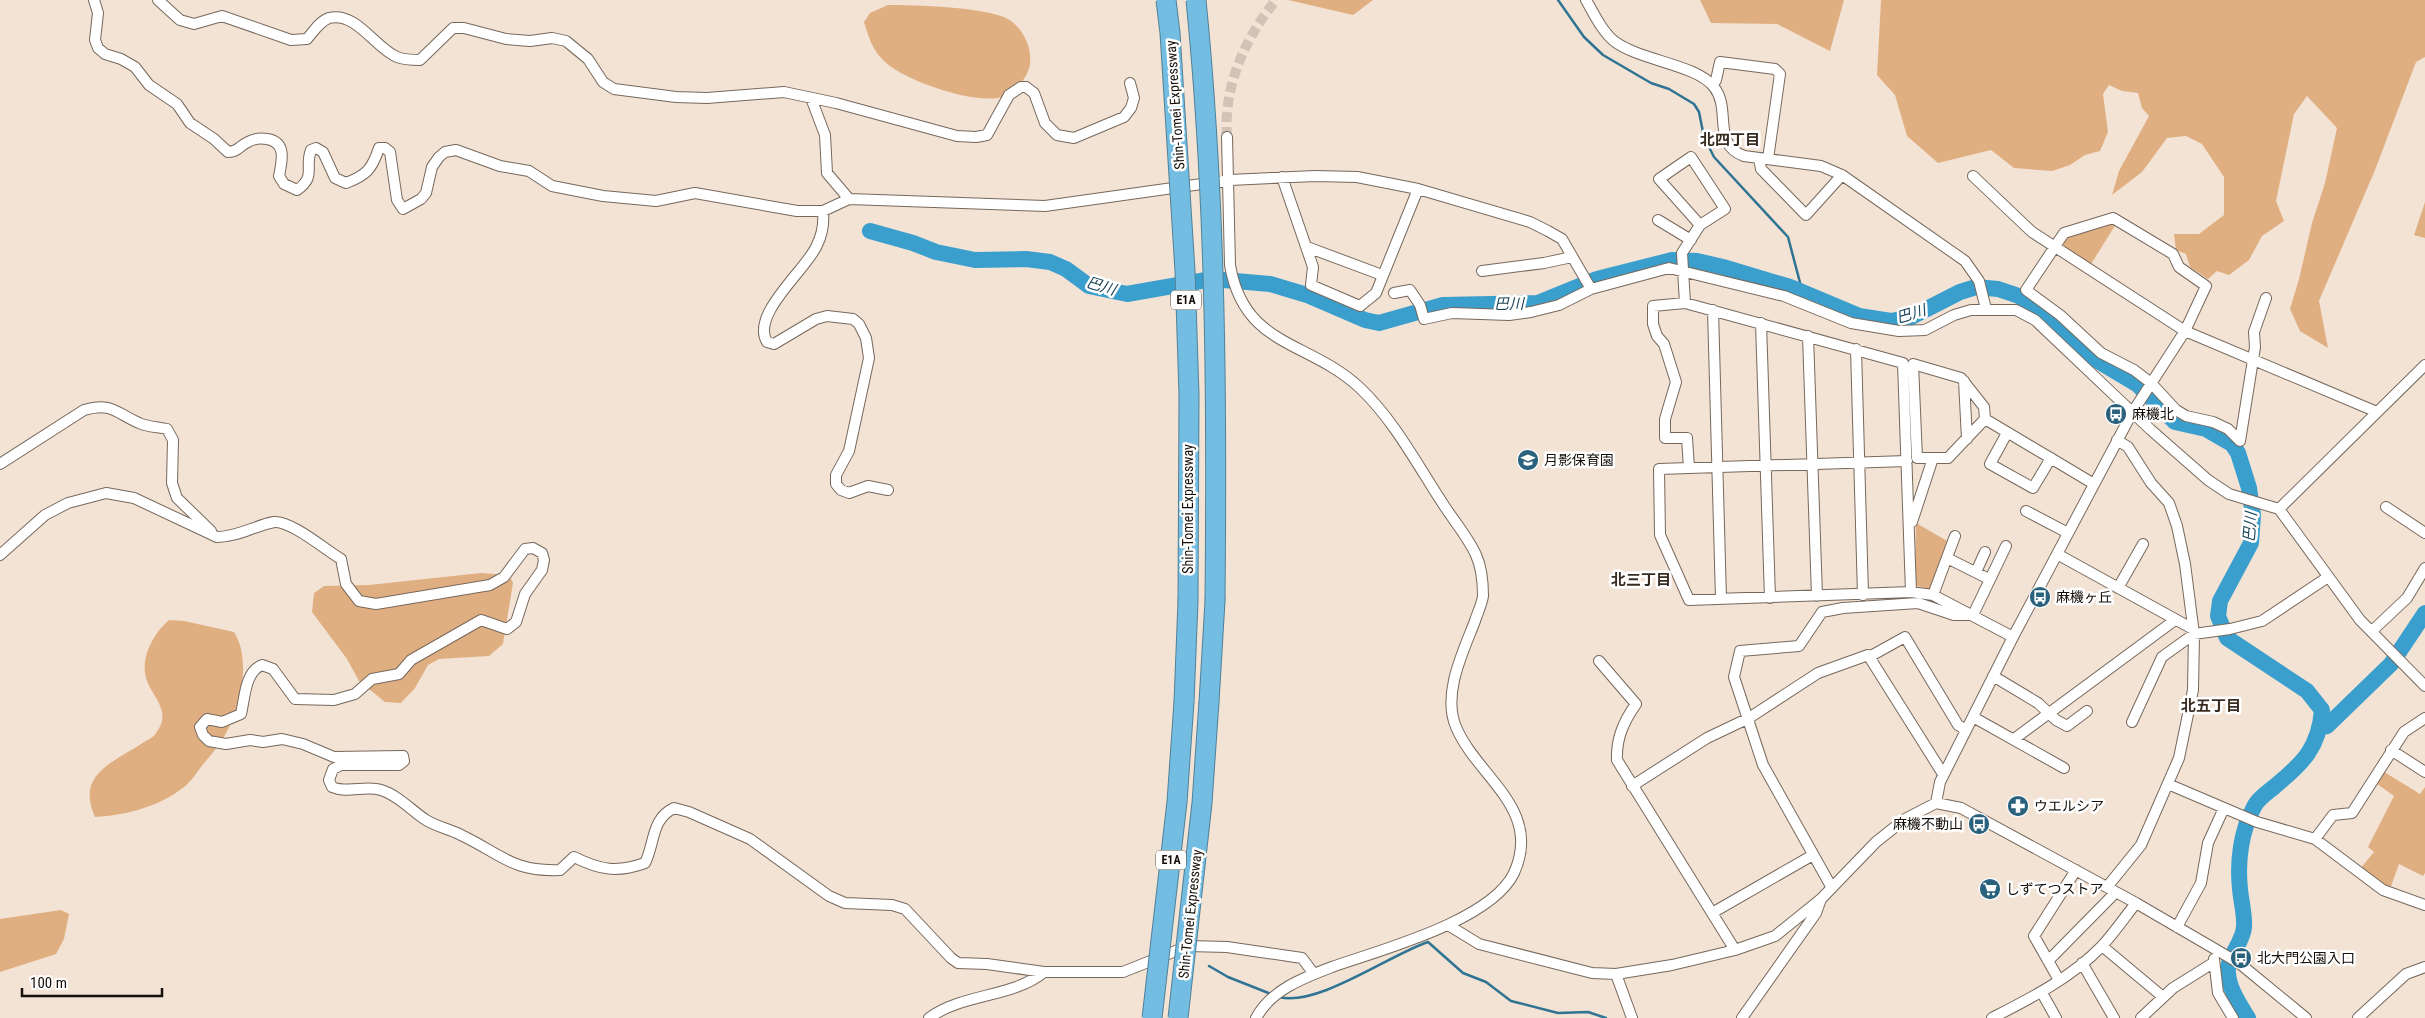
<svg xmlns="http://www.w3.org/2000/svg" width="2425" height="1018" viewBox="0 0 2425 1018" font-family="'Roboto Condensed','Noto Sans JP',sans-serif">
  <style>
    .green { fill: #e0af81 }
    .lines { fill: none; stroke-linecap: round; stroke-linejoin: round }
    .stream { stroke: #2f7493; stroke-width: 2.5 }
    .river { stroke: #3b9fce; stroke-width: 16 }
    .minor-tunnel { stroke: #d1c3b6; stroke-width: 10; stroke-dasharray: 10 5; stroke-linecap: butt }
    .minor-casing { stroke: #76685c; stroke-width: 12 }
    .motorway-casing { stroke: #518097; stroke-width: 21 }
    .minor { stroke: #fff; stroke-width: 10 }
    .motorway { stroke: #73bde3; stroke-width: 19 }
    .motorway-bridge-casing { stroke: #518097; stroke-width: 21; stroke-linecap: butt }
    .motorway-bridge { stroke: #73bde3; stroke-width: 19 }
    .labels { text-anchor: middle; stroke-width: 5; stroke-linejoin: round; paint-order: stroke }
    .shield { fill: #fff; stroke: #5a5653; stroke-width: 1 }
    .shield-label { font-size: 12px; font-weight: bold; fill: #130e09 }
    .street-label { font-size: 14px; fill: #130e09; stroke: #fff }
    .poi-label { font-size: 14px; fill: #130e09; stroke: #fff; text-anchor: start }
    .neighbourhood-label { font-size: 15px; font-weight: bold; fill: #382c21; stroke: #fff }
    .water-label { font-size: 15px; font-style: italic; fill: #1b4559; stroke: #fff }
  </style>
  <rect width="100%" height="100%" fill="#f3e3d5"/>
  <path class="green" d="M1288,0H1373L1353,15Z
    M1700,0H1844L1830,51L1777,24L1711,23Z
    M1881,0H2425V57L2416,62L2375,170L2319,301L2328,348L2300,331L2290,309L2299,279L2312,223L2325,183L2337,128L2307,96L2294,114L2276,201L2284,221L2262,236L2249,260L2229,275L2217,271L2208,279L2190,267L2186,254L2176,250L2174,234H2199L2224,215V177L2202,144L2186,136L2167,138L2142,172L2112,195L2119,171L2149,116L2142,108L2138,93L2122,91L2109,85L2103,94L2108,132L2100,151L2085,155L2070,165L2052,171L2014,168L1991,150L1938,163L1907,136L1895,95L1877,75Z
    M888,5C915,5 986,7 1008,19C1023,28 1032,47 1030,64C1028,78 1015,92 1002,97C974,105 901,80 882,59C872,49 868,35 864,22L870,13Z
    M2425,202V238L2414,235Z
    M2112,222L2116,224L2091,264L2061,245L2066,237Z
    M1916,523L1949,542L1930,589L1917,586L1915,584Z
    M481,573L509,575L513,583L503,644L489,656L439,659L428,665L415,688L401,703L385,702L359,681L347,659L312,612L314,593L324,586L369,585Z
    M169,620L184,621L234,632C253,661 239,716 220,743C214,752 207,759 201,767C196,773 191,782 184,787C159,807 126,815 95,817C75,773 115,762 144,742C148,740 154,737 156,733C172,712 154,699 147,681C139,659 153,634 169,620Z
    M2381,770L2420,794L2425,787V873L2423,876L2399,864L2390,889L2360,869L2374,852L2368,847L2394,796L2373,781Z
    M61,910L69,914L64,939L56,954L0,972V919Z"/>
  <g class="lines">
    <path class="stream" d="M1558,0L1584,37L1603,55L1651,83L1669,89L1694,104L1699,112L1704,137L1714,157L1788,237L1803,294
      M1209,966L1228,977L1271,994
      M1279,997C1318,1007 1389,955 1428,942L1463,973L1486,982L1511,1001L1558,1013L1588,1012L1606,1018"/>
    <path class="river" d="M870,231L913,243L936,252L975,260L1026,259L1050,262L1066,269L1089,286L1127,294L1212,279L1270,284L1307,295L1365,320L1379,323L1443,305L1538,303L1597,279L1672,260L1697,261L1723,267L1790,287L1859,316L1891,321L1911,317L1960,292L1976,287L1998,289L2019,296L2054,322L2091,357L2138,385L2175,422L2206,429L2232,444L2238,453L2249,488L2253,515L2251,543L2220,601L2218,616L2227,638L2307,691L2322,710C2319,748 2303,763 2274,787C2268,792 2259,798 2255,805C2241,830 2237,861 2240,889C2241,901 2245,915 2244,927C2243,943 2226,958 2228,973C2229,989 2240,1005 2248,1018
      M2321,727L2327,726L2391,664L2425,613"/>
    <path class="minor-tunnel" d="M1227,137C1223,87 1245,38 1276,0"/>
    <g class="minor-casing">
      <path id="minor" d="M94,0L98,13L95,40L98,48L105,54L121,59L135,67L149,85L177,104L190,123L214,139L228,152C238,152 239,146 248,142C253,139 261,138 267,139C287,142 282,161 279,176L284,184L297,190C317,176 304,167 311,150L316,148L323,152L335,178L346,183C367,175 372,169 379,148H385L390,152L397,200L403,209L421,199L426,193L432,167L439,157L445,152L456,150L500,166L529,171L552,186L603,196L656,201L695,193L797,211H823L849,199L1045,206L1230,180L1315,176L1357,177L1418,189L1530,222L1548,231L1562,239L1591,289L1669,268L1784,296L1851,323L1899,331L1925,330L1954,315L1971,310H2016L2035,320L2151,430L2208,480L2229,494L2279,509L2360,620L2425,686
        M158,0L180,20L194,24L222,16L291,40L307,39C313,32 320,21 329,18C356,11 375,48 397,57C405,60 412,60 420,60L453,28H464L506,39L530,41L552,38L566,41L588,59L603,82L614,89L676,97L707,98L784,92L836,103L957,136L976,137L987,135L1009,95L1021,87H1026L1034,93L1045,123L1057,135L1074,138L1124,117L1131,108L1134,98L1130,83
        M1586,0C1594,14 1602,31 1614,41C1640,61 1696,64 1714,87C1732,110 1711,144 1744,156L1821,166L1842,175L1965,261L1979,281L1986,309
        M1713,85L1716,80L1720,62L1775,69L1780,74L1768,159
        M811,98L825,135L827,173L849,199
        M1227,137L1230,265C1244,348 1309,340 1360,388C1395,421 1419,468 1445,507C1455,522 1469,539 1476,555C1481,566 1483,584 1483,596C1482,604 1477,614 1475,621C1463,652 1442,694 1456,727C1477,777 1543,809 1514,873C1491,921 1380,950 1332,967C1303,978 1271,990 1256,1018
        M1759,158L1761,169L1806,215L1842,175
        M1973,176L2032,232L2185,331L2377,412
        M1282,177L1313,267L1311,285L1360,306L1376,293L1418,189
        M823,211C824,222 822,235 817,245C808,268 750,314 767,342L774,344L816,319L827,316L853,319L859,324L866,338L869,358L849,451L836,475V484L841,490L849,493L868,486L888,490
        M1658,220L1691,240
        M1307,247L1382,275
        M1482,271L1544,263L1572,257
        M1394,293L1410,290L1420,305L1424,319L1452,313L1509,315L1531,312L1559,305L1591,289
        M1685,303L1903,363L1911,592L1689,600L1660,535L1659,469L1689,468L1687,438H1665V419L1676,382L1664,344L1657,336L1653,324V306Z
        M1685,303L1682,253L1700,225L1725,209L1691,157L1659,179L1700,225
        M1713,310L1721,599
        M1761,323L1770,598
        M1808,336L1817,596
        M1856,349L1863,595
        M1913,364L1961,378L1984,407L1985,419L1948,458H1917Z
        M1964,381L1967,439
        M1985,419L2094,484
        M2007,433L1990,464L2033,488L2051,458
        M0,464L84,410C112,402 116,413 139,423C147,427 158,427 167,429L173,440L172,483L177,498L211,531
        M1689,468L1907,461
        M2386,507L2425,533
        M2279,509L2425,365
        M2026,511L2068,533
        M1912,522L1933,458
        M2057,554L2193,629
        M0,555L45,515L68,503L106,493L134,498L217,537C237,537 254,526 274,522C290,520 326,550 341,559L346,584L359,601L376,604L490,585L504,577L525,549L533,548L542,553L544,560L542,570L525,594L516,622L507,629L481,620L411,660L399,674L372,679L355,694L334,700L295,699L273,669L262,665C245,672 245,697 241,714L222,722L207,719L200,727L203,735L209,741L226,744L250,740L263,742L282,739L303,744L334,757L403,756L404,761L399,765H341L333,769L329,780L332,787C348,794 365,785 381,790C398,795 412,811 426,820C437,827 450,829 461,835C501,854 512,872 560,870L574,857C600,870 617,873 645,863C655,843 651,819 674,808L689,812L750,839L829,896L845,903L892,905L905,909L951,958L958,963L987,964L1044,972H1123L1188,946L1227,947L1302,958L1314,974
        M1947,558L1985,577
        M1976,572L1985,552
        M2118,588L2143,544
        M1911,592L1933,595L2013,637
        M1933,595L1955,536
        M2372,631L2407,598L2425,568
        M1869,657L1905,637L1958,725L1966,730
        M1599,661L1636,704C1624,721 1616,738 1617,760L1735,950
        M1993,676L2038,703L2056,720L2067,726L2087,711
        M1973,717L2064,768
        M2132,722L2162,657L2194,634L2230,629L2262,621L2328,577
        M2014,739L2175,620
        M2391,750L2425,772
        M2168,784L2257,822L2315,839L2383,890L2425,905
        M1632,786L1707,738L1749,718L1818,673L1868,655L1943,774
        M1936,803L1940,782L2013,637L2132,413L2185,331L2206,286L2179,267L2173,254L2113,218L2064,233L2026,290L2060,315L2101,353L2134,370L2151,383L2176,410L2186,416L2213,422L2228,429L2240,441L2255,347L2254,332L2266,298
        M2315,839L2333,815L2352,813L2404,732L2425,718
        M2107,887L2141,845L2179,758L2193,690L2194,634L2185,564L2177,526L2169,503L2151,483L2128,447L2117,440
        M1832,888L1763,765L1734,677L1740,651L1799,646L1822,612L1843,608L1918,603L1954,615H1973L2006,546
        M1712,913L1813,855
        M1448,925L1479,944L1592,973L1616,974L1672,965L1735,950L1775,936L1821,899L1876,842L1905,819L1936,803L1961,808L2136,903L2239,963L2306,1018
        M2177,927L2201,883L2208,843L2224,808
        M2102,946L2163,997
        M2214,959L2218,993L2233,1018
        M2048,961L2116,892
        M2082,963L2114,1018
        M1616,974L1632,1018
        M2059,980L2034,936L2076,870
        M2042,993L2056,1018
        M929,1018C963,993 1012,998 1044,972
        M1742,1018L1816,913L1821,899
        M1992,1018C2031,998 2071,978 2102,946C2114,933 2125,917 2136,903
        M2141,1018L2173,988L2213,963
        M2358,1018L2406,974L2425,967"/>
    </g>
    <g class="motorway-casing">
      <path id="motorway" d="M1184,702L1188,601
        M1209,702L1215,601"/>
    </g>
    <use href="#minor" class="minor"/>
    <use href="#motorway" class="motorway"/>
    <g class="motorway-bridge-casing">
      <path id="motorway-bridge" d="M1166,0L1170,33L1185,271L1189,395L1188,601
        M1196,0C1216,200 1217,401 1215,601
        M1152,1018L1177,802L1184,702
        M1178,1018L1202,803L1209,702"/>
    </g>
    <use href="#motorway-bridge" class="motorway-bridge"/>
  </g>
  <defs>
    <g id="bus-disc" transform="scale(1.125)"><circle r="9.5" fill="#2a617c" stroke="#fff"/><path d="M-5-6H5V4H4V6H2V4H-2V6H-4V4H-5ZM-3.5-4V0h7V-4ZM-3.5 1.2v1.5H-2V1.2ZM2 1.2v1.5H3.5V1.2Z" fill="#fff"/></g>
    <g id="school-disc" transform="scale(1.125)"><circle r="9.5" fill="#2a617c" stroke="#fff"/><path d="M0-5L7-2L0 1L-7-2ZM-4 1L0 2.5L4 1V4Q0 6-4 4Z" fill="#fff"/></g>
    <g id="pharmacy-disc" transform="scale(1.125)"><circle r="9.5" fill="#2a617c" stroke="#fff"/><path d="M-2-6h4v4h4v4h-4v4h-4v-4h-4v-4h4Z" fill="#fff"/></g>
    <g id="supermarket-disc" transform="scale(1.125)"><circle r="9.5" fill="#2a617c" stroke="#fff"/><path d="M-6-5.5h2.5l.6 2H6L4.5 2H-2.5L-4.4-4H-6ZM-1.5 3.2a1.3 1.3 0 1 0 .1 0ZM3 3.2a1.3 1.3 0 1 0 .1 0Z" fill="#fff"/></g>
  </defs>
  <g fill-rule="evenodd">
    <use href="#bus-disc" x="2116" y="414"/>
    <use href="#school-disc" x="1528" y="460"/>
    <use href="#bus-disc" x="2040" y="597"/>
    <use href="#pharmacy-disc" x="2018" y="806"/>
    <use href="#bus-disc" x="1979" y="824"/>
    <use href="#supermarket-disc" x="1990" y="889"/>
    <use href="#bus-disc" x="2241" y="958"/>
  </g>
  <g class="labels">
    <g class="shield">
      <rect x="1171" y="290.5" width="30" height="19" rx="4"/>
      <rect x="1156" y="850.5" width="30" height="19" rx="4"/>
    </g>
    <g class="shield-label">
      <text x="1186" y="304">E1A</text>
      <text x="1171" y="864">E1A</text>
    </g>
    <g class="street-label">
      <text transform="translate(1175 105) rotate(-94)" y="5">Shin-Tomei Expressway</text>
      <text transform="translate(1188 509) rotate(-90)" y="5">Shin-Tomei Expressway</text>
      <text transform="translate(1190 914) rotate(-84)" y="5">Shin-Tomei Expressway</text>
    </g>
    <g class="poi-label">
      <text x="2132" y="419">麻機北</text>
      <text x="1544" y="465">月影保育園</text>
      <text x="2056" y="602">麻機ヶ丘</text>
      <text x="2034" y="811">ウエルシア</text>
      <text x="1963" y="829" text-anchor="end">麻機不動山</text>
      <text x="2006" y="894">しずてつストア</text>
      <text x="2257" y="963">北大門公園入口</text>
    </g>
    <g class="neighbourhood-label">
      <text x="1730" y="145">北四丁目</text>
      <text x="1641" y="585">北三丁目</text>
      <text x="2211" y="711">北五丁目</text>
    </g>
    <g class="water-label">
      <text transform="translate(1101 286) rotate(17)" y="5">巴川</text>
      <text transform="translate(1509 304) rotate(-1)" y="5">巴川</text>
      <text transform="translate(1911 314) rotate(-17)" y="5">巴川</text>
      <text transform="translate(2250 527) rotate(-85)" y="5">巴川</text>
    </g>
  </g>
  <path d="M22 988v8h140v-8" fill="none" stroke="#130e09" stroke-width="2.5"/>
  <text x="30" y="988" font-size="15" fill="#130e09" stroke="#ffffff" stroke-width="4" paint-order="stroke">100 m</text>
</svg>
